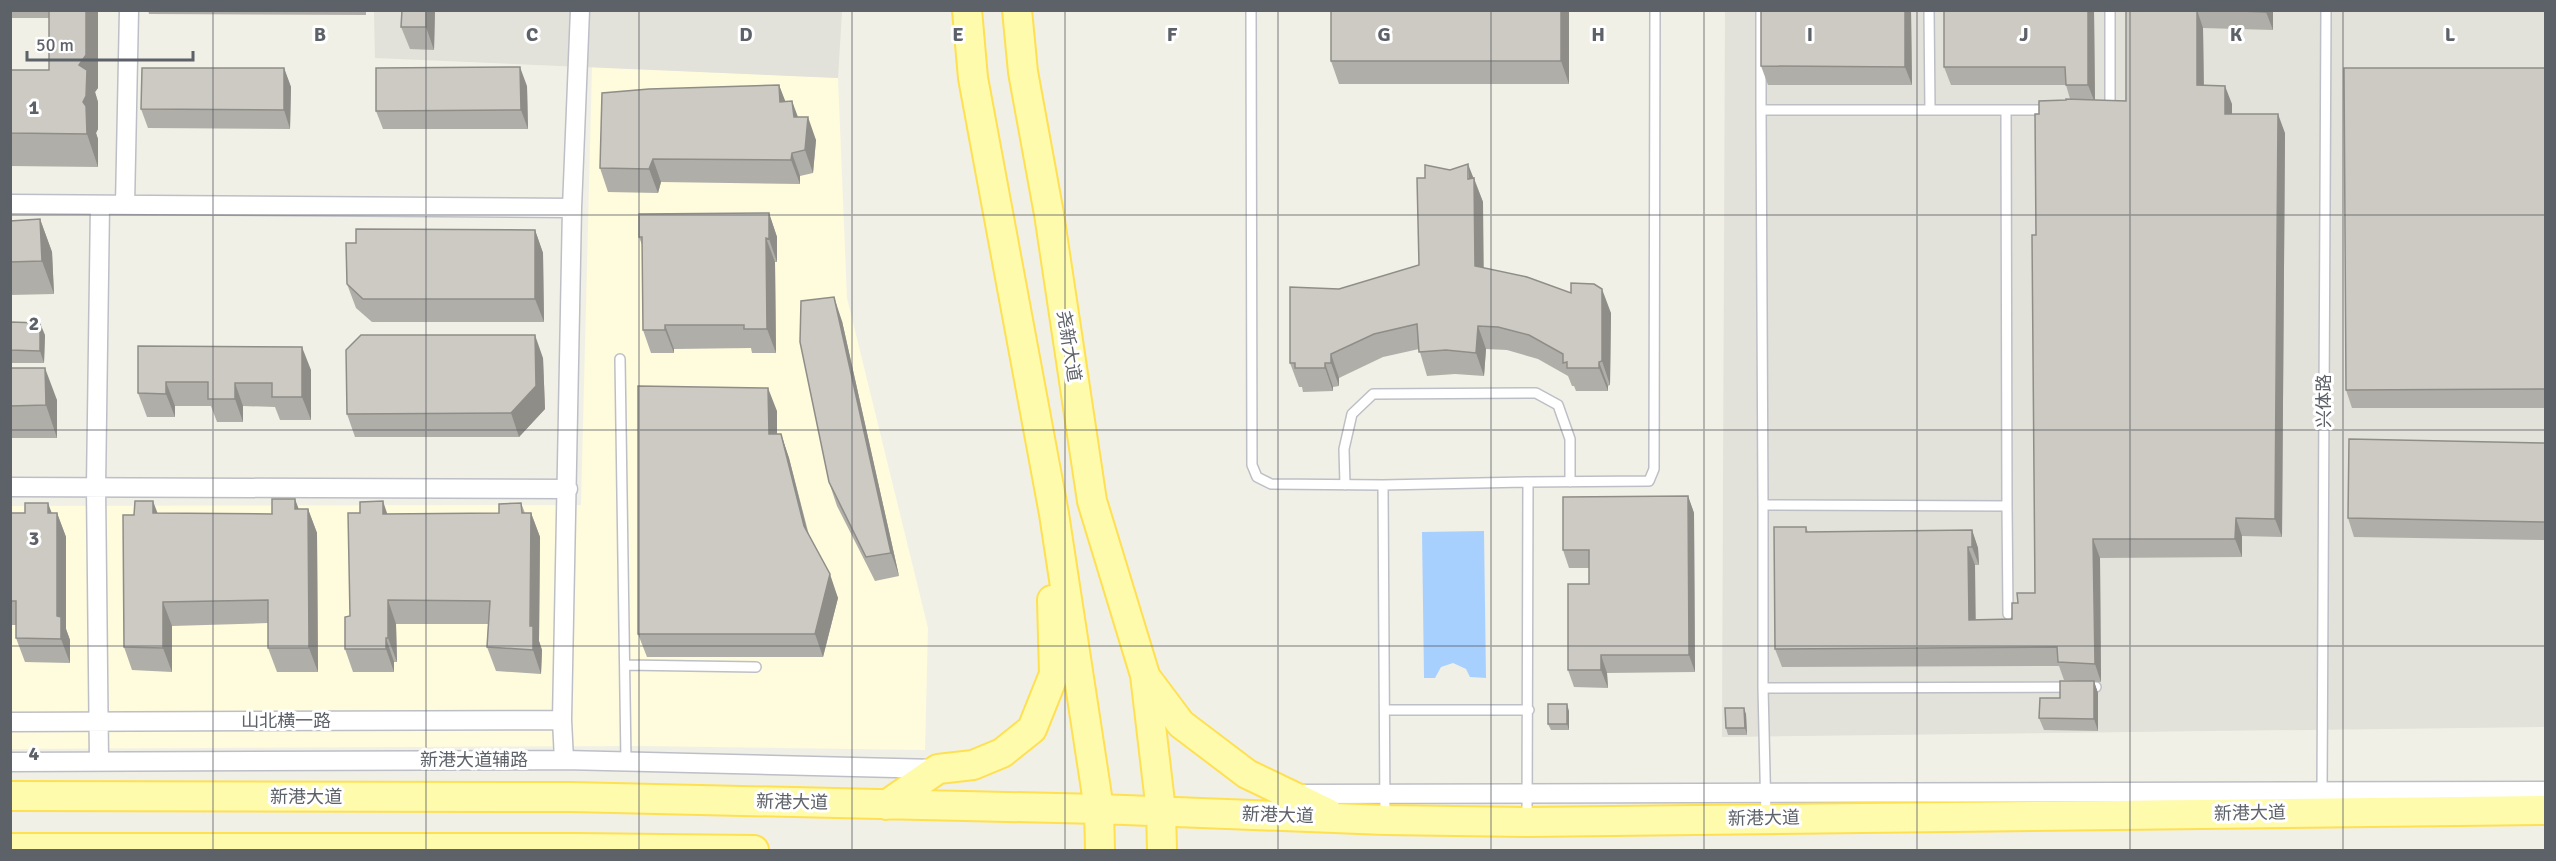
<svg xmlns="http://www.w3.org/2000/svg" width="2556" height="861" viewBox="0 0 2556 861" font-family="Signika,'Noto Sans SC',sans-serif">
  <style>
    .commercial { fill: #fffbdd }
    .industrial { fill: #e2e1da }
    .water { fill: #a8d0ff }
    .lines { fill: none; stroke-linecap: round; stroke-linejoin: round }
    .service-casing { stroke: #bdbfc6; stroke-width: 12 }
    .minor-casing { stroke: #bdbfc6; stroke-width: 21 }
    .primary-casing { stroke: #fee052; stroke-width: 32 }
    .service { stroke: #fff; stroke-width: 9 }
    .minor { stroke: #fff; stroke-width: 18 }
    .primary { stroke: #fffbad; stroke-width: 28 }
    .wall { fill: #afaea8 }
    .shaded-wall { fill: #8f8d88 }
    .building { fill: #cccac3; stroke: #8f8d88; stroke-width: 1.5 }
    .grid { fill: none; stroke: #5d6168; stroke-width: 1.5; stroke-opacity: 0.55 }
    .labels { text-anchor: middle; stroke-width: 6; stroke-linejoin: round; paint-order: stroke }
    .street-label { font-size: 18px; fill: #5d6168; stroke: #fff }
    .grid-label { font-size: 20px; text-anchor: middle; font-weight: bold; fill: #5d6168; stroke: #fff; stroke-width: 6; stroke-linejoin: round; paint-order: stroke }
  </style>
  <rect width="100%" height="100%" fill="#f1f0e6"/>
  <path class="commercial" d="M592,67L838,78L847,298L928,628L925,750L636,746L11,749L10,506L581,505Z"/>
  <path class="industrial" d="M374,11H842L838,78L375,58Z
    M1725,11H2545V727L1722,737Z"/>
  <path class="water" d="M1484,531L1486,678L1470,677L1466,669L1453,663L1441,667L1435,678H1424L1422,532Z"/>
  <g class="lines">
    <g class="service-casing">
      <path id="service" d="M1251,10L1252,465L1257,477L1271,484L1383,485L1385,818
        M1761,10V110
        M1929,10L1930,110
        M2006,110H2051
        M2110,110V10
        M620,359L626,762
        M1345,485L1344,449L1352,414L1373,394L1536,393L1558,405L1570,439V482
        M1383,485L1528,482
        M1763,505L1761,110H2006L2007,506
        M625,665L756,667
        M1763,688V505L2007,506L2008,614
        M1385,710H1529
        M2322,792L2326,10
        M1766,816L1763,688L2096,687
        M1527,819L1528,482L1649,481L1654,469L1655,10"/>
    </g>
    <g class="minor-casing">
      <path id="minor" d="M10,204L572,208
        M125,205L129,10
        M10,487L568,489
        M10,722L562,720
        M564,760L562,720L572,208L580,10
        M99,761L96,487L100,205
        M10,762L564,760L936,769
        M1296,794L2546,791"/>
    </g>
    <g class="primary-casing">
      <path id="primary" d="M967,10L973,78L1054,514L1099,809L1100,850
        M1017,10L1023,72L1049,214L1092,501L1145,675L1161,811L1162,850
        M1145,676L1181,724L1247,774L1328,813
        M10,796L571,797L1099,809L1385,820L1527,822L2546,810
        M886,805L938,769L973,765L1002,753L1032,729L1054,674L1052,600
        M10,848H576L754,850"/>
    </g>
    <use href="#service" class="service"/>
    <use href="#minor" class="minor"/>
    <use href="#primary" class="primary"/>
  </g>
  <path class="wall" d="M10,10H98V88L95,92L98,102V129L96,133L98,139V167L10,166V70H49V18H10Z
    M148,10H366V15L149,14Z
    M435,10L434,50L410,49L401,27Z
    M1569,10V84H1339L1331,61Z
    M1911,10L1912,85H1768L1761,66Z
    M1944,10H2094L2095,100L2126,101V10H2273V30L2203,28L2204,86L2232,104V114L2285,133L2282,537L2242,536V557L2100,558L2101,682H2094L2098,693V731L2044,730L2039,718L2078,681L2064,680L2059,666L1782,667L1775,649L1806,527L1808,532L1972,530L1978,548L1979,565H1975V620L2012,619L2018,603L2035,593L2036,235L2039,114L2070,99L2066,85H1951L1944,67Z
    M284,68L291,87L290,129L148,128L141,109Z
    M2546,68V408H2352L2346,390Z
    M779,85L785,102L816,140L813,173L800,176V184L661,182L658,193L608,192L600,168Z
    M527,86L528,129H383L376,111Z
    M1473,178H1474L1483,202V268L1611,313L1610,385L1608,386V391H1576L1574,386H1572L1568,376L1538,359L1507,350L1486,349L1484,376L1455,374L1427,376L1419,349L1383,357L1339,378V386L1333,387V391L1303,392L1302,387H1299L1290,363L1339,289L1419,265Z
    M769,213L777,237V262H775L776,353H752L751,348L674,349V353H651L643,330L642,245L639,237Z
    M40,219L52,252L54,294L10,295V221Z
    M535,230L543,253L544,322H372L356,308L347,284Z
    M842,321L899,576L875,581L837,506L829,482Z
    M10,322L45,335L44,363H10Z
    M138,346L311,370V420H280L275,407L243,406V422H217L211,406H175V417H147L138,393Z
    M543,358L545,409L519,437H355L347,414Z
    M10,368L57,400V438H10Z
    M777,411V434H781L789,458L809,535L838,598L823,657H647L638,634Z
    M2546,443V540L2354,537L2348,518Z
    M1688,496L1694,513L1695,672L1607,673L1608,688L1574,687L1568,670L1589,584V568H1569L1563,550Z
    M521,503L525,513H531L540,537L539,641L542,650L541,674L496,671L487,647L488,624H396L397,662H394V672H353L345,649L350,616L387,514L499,513Z
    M299,509H308L317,533L318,672H277L268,648V623L172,626V672L132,670L124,647L134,515L158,513L272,514Z
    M10,513H57L66,537V629L70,640V663L25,662L16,638V625H10Z
    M1569,711V730H1551L1548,724Z
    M1746,714L1747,735H1728L1726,728Z"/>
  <path class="shaded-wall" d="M86,10H98V88L95,92L98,102V129L96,133L98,139V167L87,134L79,65Z
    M426,10H435L434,50L426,27Z
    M1561,10H1569V84L1561,61Z
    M1905,10H1911L1912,85L1905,67Z
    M2088,10H2094L2095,103L2088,85Z
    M2197,10L2203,28L2204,104L2197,85Z
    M2266,10H2273V30L2266,12Z
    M520,67L527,86L528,129L521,110Z
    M284,68L291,87L290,129L284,110Z
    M779,85L788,108L780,102Z
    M2225,86L2232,104V132L2225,114Z
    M792,101L801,125L794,117Z
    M2278,114L2285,133L2282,537L2275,519Z
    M808,117L816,140L813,173L805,150Z
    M792,153L800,176V184L791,160Z
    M653,159L661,182L658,193L649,169Z
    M1468,164L1483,202L1484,290L1475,266Z
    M769,213L777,237V262L769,239Z
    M40,219L52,252L54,294L42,261Z
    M535,230L543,253L544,322L535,299Z
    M766,238L775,262L776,353L767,329Z
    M1602,289L1611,313L1610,385L1602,361Z
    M834,297L842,321L899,576L891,553Z
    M40,323L45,335L44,363L40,351Z
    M665,325L674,349V353L665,330Z
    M1478,326L1486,349L1484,376L1476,353Z
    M535,335L543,358L545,409L519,437L511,413Z
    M302,347L311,370V420L302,397Z
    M1331,354L1339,378V386L1331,363Z
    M1599,362L1608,386V391L1599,368Z
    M1325,363L1333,387V391L1325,368Z
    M45,368L57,400V438L46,405Z
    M166,382L175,406V417L166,394Z
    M235,383L243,406V422L235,399Z
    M768,388L777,411V457L769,434Z
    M781,434L789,458L812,550L804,526Z
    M1688,496L1694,513L1695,672L1689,655Z
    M295,499L304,523L295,509Z
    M153,501L162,525L153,513Z
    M383,501L391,525L383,514Z
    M48,503L57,527L48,513Z
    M308,509L317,533L318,672L309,648Z
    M57,513L66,537V629L70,640V663L61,639L57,616Z
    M531,513L540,537L539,641L542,650L541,674L533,650L530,626Z
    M2236,518L2242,536V557L2235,539Z
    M1972,530L1978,548L1979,565L1972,547Z
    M2093,539L2100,558L2101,682L2095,664Z
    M1968,547L1975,565L1976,638L1969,620Z
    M830,574L838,598L823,657L815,634Z
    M388,600L396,624L397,662L388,638Z
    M163,602L172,626V672L163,648Z
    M386,638L394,662V672L386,649Z
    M1601,655L1607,673L1608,688L1601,670Z
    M2094,681L2098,693V731L2094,719Z
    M1567,704L1569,711V730L1567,724Z
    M1744,708L1746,714L1747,735L1745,728Z"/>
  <path class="building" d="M49,10H86V55L79,65L87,70L86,96L83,102L86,106L87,134L10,133V70H49Z
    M402,10H426V27H401Z
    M1331,10H1561V61H1331Z
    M1761,10H1905V67L1761,66Z
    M1944,10H2088V85H2066L2065,67H1944Z
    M2126,10H2197V85L2225,86V114H2278L2275,519L2236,518L2235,539H2093L2095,664L2058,662L2057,647L1775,649L1774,527H1806V532L1972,530V547H1968L1969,620L2012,619V603H2018L2017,593H2035L2032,235H2036L2035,114H2039V101L2066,100V99L2126,101Z
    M2212,10H2266V12Z
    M520,67L521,110L376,111V68Z
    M142,68H284V110L141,109Z
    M2344,68H2546V389L2346,390Z
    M779,85L780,102L792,101L794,117H808L805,150L792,153L791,160L653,159L649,169L600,168L602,93L649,89Z
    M1468,164V179L1474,178L1475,266L1527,277L1571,293V283L1594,284L1602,289V361L1599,362V368H1567V362L1563,363V354L1529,335L1498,327L1478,326L1476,353L1446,350L1419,352L1417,324L1374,334L1331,354V363H1325V368H1295V363H1290V287L1339,289L1419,265L1417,178H1425V165L1450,170Z
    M769,213V239L766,238L767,329H744V325H665V330H643L642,237H639V214Z
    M40,219L42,261L10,262V221Z
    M356,229L535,230V299H363L347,284L346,243H356Z
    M834,297L891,553L866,557L829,482L800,342L801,301Z
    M10,322L40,323V351L10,350Z
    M361,335H535L536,386L511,413L347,414L346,350Z
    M138,346L302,347V397H272V383H235V399H208V382H166V394L138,393Z
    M10,368H45L46,405L10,406Z
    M638,386L768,388L769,434H781L804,526L830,574L815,634H638Z
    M2349,439L2546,443V522L2348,518Z
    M1688,496L1689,655H1601V670H1568V584H1589V550H1563V497Z
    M272,499H295V509H308L309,648H268V600L163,602V648L124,647L123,515H134L135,501H153V513L272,514Z
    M383,501V514L499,513V504L521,503L522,513H531L530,626H533V650L487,647L490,601L388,600V638H386V649H345V617L350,616L348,513H360V502Z
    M25,503H48V513H57V616L61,617V639L16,638V601H10V513H25Z
    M2060,681H2094V719L2039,718L2040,698H2060Z
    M1548,704H1567V724H1548Z
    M1725,708H1744L1745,728H1726Z"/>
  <path class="grid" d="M213,10V850M426,10V850M639,10V850M852,10V850M1065,10V850M1278,10V850M1491,10V850M1704,10V850M1917,10V850M2130,10V850M2343,10V850M10,215H2546M10,430H2546M10,646H2546"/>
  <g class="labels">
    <g class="street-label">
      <text transform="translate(1069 346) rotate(81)" y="6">尧新大道</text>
      <text transform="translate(2324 401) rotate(-90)" y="6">兴体路</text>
      <text x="286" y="727">山北横一路</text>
      <text x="474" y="766">新港大道辅路</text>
      <text x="306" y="803">新港大道</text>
      <text transform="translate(792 802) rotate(1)" y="6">新港大道</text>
      <text transform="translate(2250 813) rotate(-1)" y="6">新港大道</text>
      <text transform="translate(1278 815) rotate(2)" y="6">新港大道</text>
      <text transform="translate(1764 818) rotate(-1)" y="6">新港大道</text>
    </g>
  </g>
  <g class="grid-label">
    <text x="320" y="41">B</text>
    <text x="532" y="41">C</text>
    <text x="746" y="41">D</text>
    <text x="958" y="41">E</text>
    <text x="1172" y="41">F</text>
    <text x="1384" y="41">G</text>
    <text x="1598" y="41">H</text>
    <text x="1810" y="41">I</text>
    <text x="2024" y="41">J</text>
    <text x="2236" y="41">K</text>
    <text x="2450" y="41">L</text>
    <text x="34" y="114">1</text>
    <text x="34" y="330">2</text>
    <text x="34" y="545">3</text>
    <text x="34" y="760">4</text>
  </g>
  <rect width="2556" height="861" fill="none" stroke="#5d6168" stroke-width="24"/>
  <path d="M27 51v9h166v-9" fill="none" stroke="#5d6168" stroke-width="3"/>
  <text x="36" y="51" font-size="18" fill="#5d6168" stroke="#ffffff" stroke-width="4.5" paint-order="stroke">50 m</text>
</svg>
